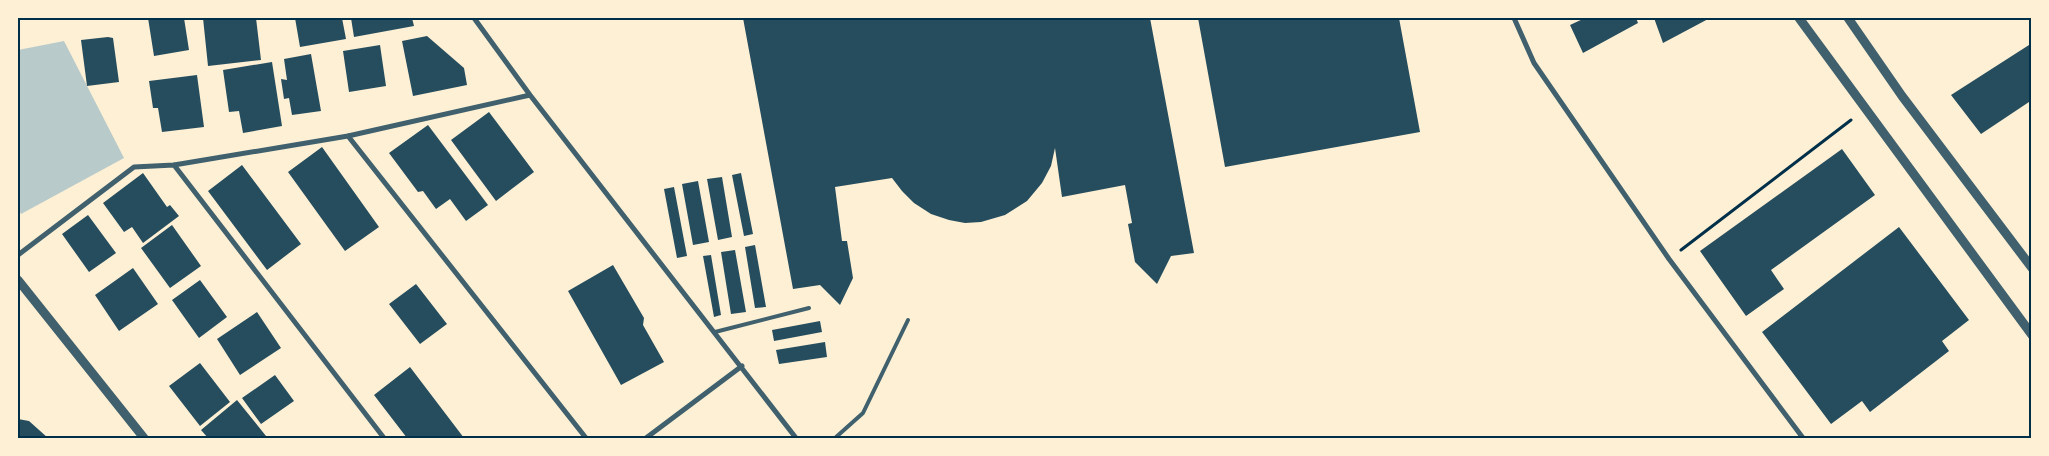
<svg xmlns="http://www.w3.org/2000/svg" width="2049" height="456" viewBox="0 0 2049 456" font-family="Raleway,sans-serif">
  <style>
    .green { fill: #b9caca }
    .building { fill: #264d5e }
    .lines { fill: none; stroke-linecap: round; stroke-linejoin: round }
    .path { stroke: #003049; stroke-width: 3 }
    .service { stroke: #3f606c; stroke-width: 4 }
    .minor { stroke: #3f606c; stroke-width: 5 }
    .tertiary { stroke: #3f606c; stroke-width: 9 }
    .neatline { fill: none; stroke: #003049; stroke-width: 2 }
  </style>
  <rect width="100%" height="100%" fill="#fdf0d5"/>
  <path class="green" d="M64,41L124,158L21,214L18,209V50Z"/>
  <path class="building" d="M148,18H184L189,50L154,56Z
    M203,18H256L261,60L208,66Z
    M295,18H342L346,39L300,47Z
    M351,18H412L414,26L354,37Z
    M743,18H1150L1194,253L1171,256L1157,284L1135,262L1128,224L1132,223L1125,185L1062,197L1055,148L1051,166L1042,183L1027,201L1005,215L981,222L965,223L949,220L931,214L914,203L902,191L892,178L835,187L842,241H847L853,278L840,305L820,285L793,289Z
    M1198,18H1399L1420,132L1225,167Z
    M1585,18H1636L1638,23L1583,53L1570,25Z
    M1654,18H1710L1663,43Z
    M427,36L464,68L467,85L413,96L402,41Z
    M108,37L113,38L119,82L87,86L81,40Z
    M380,45L386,86L349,92L343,51Z
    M2029,45L2032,49V100L1981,134L1951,95Z
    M311,54L321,111L292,115L289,98L284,99L281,79L287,80L284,59Z
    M272,62L282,126L243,133L239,111L229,112L223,70Z
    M197,75L204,127L162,132L158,108H153L149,81Z
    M489,112L534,172L496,201L451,140Z
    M428,125L488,205L466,221L450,199L436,209L423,191L418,192L389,153Z
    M322,147L379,227L345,251L288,172Z
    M1842,149L1875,195L1771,270L1784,289L1746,316L1700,251Z
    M242,165L301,244L267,270L208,191Z
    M143,173L167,207L170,205L179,216L143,243L132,227L124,232L103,203Z
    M741,173L753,234L744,236L732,175Z
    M722,177L732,237L718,240L707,179Z
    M698,181L709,242L693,245L682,184Z
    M674,187L687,256L677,258L664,189Z
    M88,215L116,253L89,272L62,234Z
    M172,225L201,266L170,288L141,248Z
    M1899,227L1969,320L1942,341L1949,351L1870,412L1862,401L1831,424L1762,332Z
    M755,245L766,307L755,308L745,247Z
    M735,250L746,312L731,314L721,252Z
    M711,255L721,315L714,317L703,256Z
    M613,265L644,318L643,325L664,362L621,385L568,291Z
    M133,268L158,304L119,331L95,295Z
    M200,280L227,317L199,338L172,300Z
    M416,284L447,324L420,344L389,304Z
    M257,312L281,348L240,375L217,339Z
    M820,321L822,332L774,341L772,330Z
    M825,342L827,357L779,364L776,350Z
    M200,363L230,402L200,426L169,386Z
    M410,367L464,438H407L374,395Z
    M275,375L294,401L261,424L242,398Z
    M237,400L266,436L264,438H208L201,430Z
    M18,419L29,421L48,438H18Z"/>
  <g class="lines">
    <path class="path" d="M1681,250L1851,120"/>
    <path class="service" d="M715,332L809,308
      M835,438L863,413L908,320"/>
    <path class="minor" d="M474,18L530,95L796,438
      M1514,18L1534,63L1669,259L1803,438
      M348,136L586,438
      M174,165L384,438
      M18,255L134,167L174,165L348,136L530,95
      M646,438L742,366"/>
    <path class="tertiary" d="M1799,18L2032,335
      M1848,18L1902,96L2032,268
      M18,280L144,438"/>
  </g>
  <rect width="2049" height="456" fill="none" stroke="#fdf0d5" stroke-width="38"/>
  <rect x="19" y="19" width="2011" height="418" class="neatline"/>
</svg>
